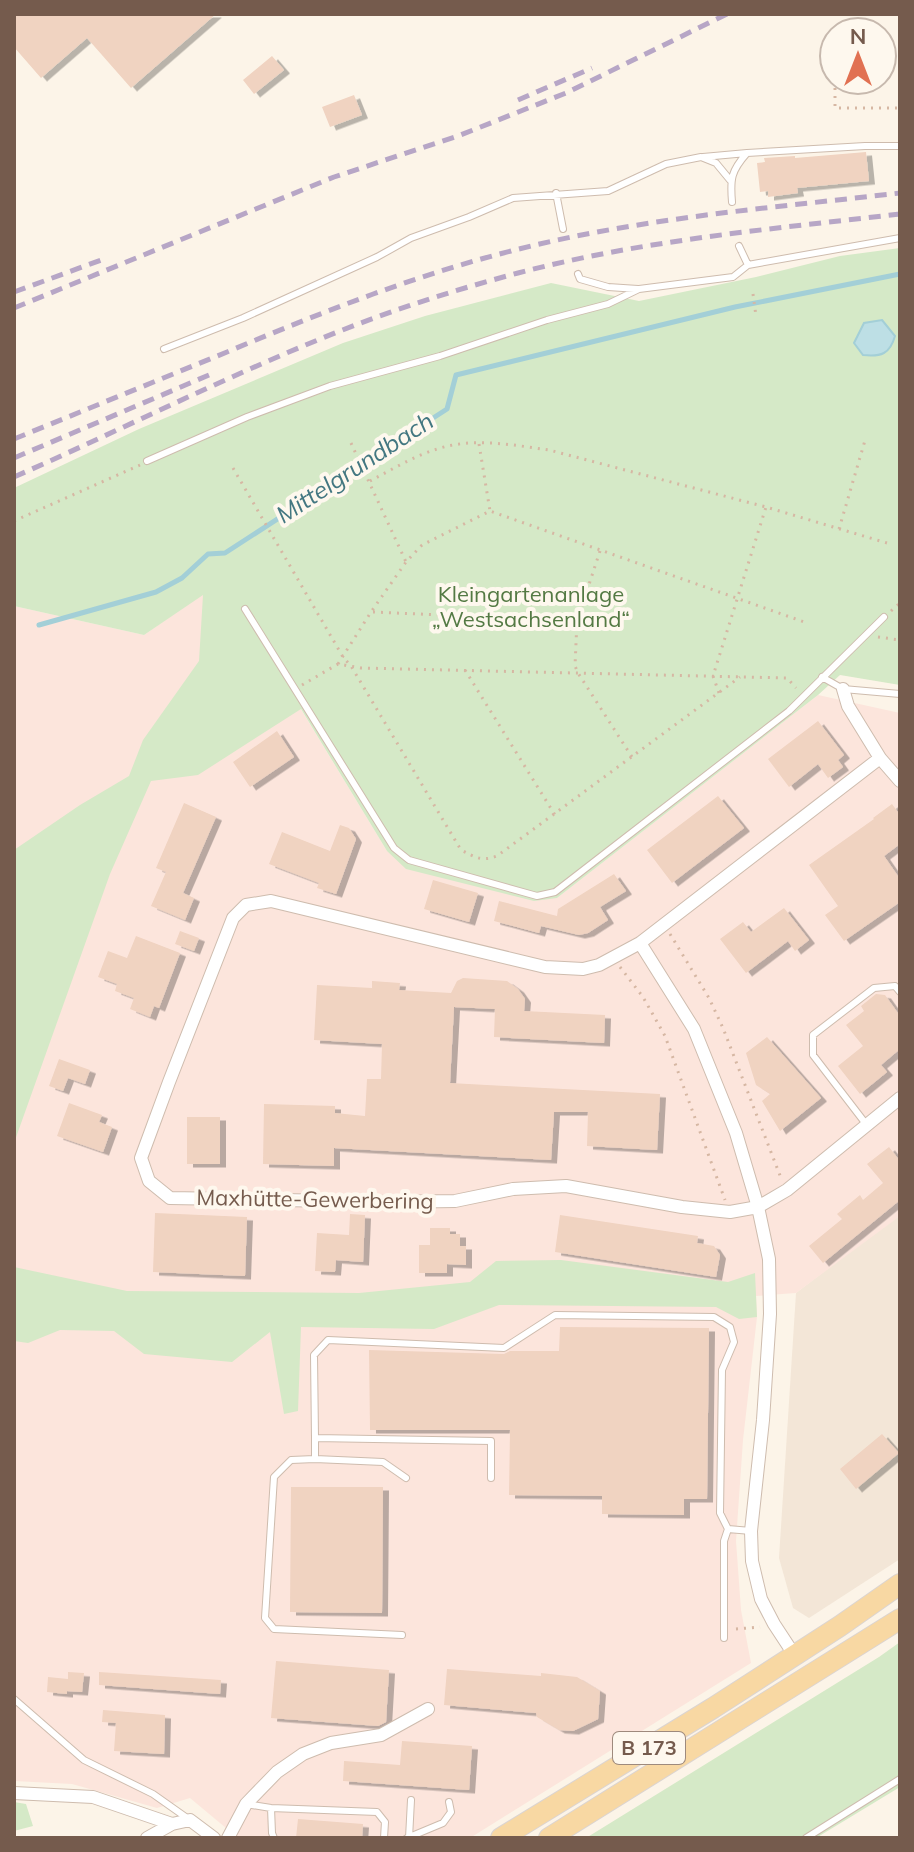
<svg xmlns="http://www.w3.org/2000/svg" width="914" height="1852" viewBox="0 0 914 1852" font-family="Mulish,sans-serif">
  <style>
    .residential { fill: #f3e6d7 }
    .commercial { fill: #fce5dc }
    .green { fill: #d5e9c7 }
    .water { fill: #bddfe5; stroke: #a3cfd7; stroke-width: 2 }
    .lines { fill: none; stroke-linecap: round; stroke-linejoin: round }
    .stream { stroke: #a3cfd7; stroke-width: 5 }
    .building { fill: #f0d3c1; filter: url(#shadow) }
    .lane-casing { stroke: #cebcae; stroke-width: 8 }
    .street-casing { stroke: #cebcae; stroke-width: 14 }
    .primary-casing { stroke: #dbd4d1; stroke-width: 22 }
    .path { stroke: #d6b7a3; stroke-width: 3; stroke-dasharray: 2 6; stroke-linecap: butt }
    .lane { stroke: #fff; stroke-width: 6 }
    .street { stroke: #fff; stroke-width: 12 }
    .primary { stroke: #f8d8a3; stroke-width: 20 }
    .rail { stroke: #b7a6c6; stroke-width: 5; stroke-dasharray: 12 8; stroke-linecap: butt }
    .labels { text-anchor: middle; stroke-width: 8; stroke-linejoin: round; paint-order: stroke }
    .shield { fill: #fef8ee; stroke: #9e8a7d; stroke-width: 2 }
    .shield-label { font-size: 20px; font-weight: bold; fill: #755b4d }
    .park-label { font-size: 22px; fill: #547a44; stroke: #fef8ee }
    .street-label { font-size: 22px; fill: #755b4d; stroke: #fef8ee }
    .water-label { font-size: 24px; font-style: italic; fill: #437781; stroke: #fef8ee }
  </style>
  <defs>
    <filter id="shadow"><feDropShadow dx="6" dy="3.5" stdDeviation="0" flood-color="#0004"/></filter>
  </defs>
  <rect width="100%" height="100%" fill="#fcf4e8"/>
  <path class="residential" d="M900,1214V1559L809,1618L793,1608L779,1558L796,1293Z"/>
  <path class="commercial" d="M224,579L240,609L387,851L557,898L818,695L900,713V1216L796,1293L756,1296L757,1317L743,1440L736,1541L741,1610L751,1663L470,1838H238L190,1798L157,1808L72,1784L14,1781V606L144,635Z"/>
  <path class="green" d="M900,248V685L840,675L818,695L557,898L534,901L406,869L387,851L301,709L198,775L151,781L110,874L14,1143V850L80,805L129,776L143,740L199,661L203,595L144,635L14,606V488L139,429L343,343L425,316L551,283L639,301L756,277L840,256Z
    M561,1260L728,1282L755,1273L757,1317L739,1319L716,1307L499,1305L434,1329L301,1327L298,1411L284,1414L270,1332L232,1362L144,1354L114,1331L60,1330L28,1343L14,1341V1267L127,1291L359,1293L470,1282L496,1261Z
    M900,1642V1787L816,1838H586L879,1657Z
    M14,1802L26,1804L33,1826L14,1831Z"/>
  <path class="water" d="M882,320L895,336C890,354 881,357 863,355L854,343L864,323Z"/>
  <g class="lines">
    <path class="stream" d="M39,625L156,592L182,578L208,554L225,553L447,409L456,375L735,307L900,274"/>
  </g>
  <path class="building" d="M14,14H216L131,88L87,38L41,78L14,47Z
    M272,56L284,70L254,94L243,80Z
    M354,95L362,115L330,127L322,107Z
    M866,152L869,181L797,188L798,193L768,197V191L760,192L757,163L765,162L764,158L795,156V158Z
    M818,721L844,755L838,760L843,767L828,778L818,764L789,787L768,759Z
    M277,731L294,757L250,787L233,762Z
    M718,796L744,828L672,883L647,850Z
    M184,803L216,817L183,893L194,898L185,920L151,906L166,872L156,868Z
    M892,804L900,815V844L884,856L900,879V902L844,941L825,915L838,906L809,865L874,819L873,818Z
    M340,825L349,828L356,839L336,894L317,888L319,883L269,864L282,832L330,851Z
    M614,874L626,891L600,907L608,920L588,933L579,935L541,926L539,933L494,921L499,901L557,916L558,909Z
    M433,880L478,893L469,922L424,909Z
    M784,908L809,940L795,951L788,941L746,973L720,939L743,922L751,932Z
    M180,931L199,938L194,951L175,944Z
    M136,936L180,953L159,1008L154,1006L150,1017L130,1009L134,998L115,991L117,984L98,977L108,951L127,958Z
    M463,978L507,981L518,989L525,999L524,1011L605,1015L604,1043L494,1037L495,1009L454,1007L450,1083L660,1094L657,1150L587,1146L588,1112H554L551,1160L334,1148V1166L263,1164L264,1104L335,1106V1113L365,1116L367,1079H381L382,1044L314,1040L317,985L372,988V981L400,983L399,990L451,993L457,981Z
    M876,994L885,995L900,1016V1049L881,1065L887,1072L860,1094L838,1066L863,1046L846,1025L864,1011L861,1006Z
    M767,1037L821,1098L780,1131L762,1101L770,1094L756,1085L746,1053Z
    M59,1059L90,1070L85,1084L68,1078L63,1091L49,1086Z
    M69,1103L102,1115L99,1122L112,1127L103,1152L57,1136Z
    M187,1117H220V1164H187Z
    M889,1147L900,1161V1200L823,1263L809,1246L842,1219L837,1214L860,1195L863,1200L883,1183L867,1164Z
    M155,1213L247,1217L245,1276L153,1272Z
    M350,1214L365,1215L363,1262L336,1260L335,1272L315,1271L317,1233L349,1235Z
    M560,1215L698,1236L697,1243L714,1246L720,1255L716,1277L555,1252Z
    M430,1228H450V1234H460V1246H466V1265L447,1264V1273H419V1245H430Z
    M560,1327L709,1328L707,1499H684V1515L602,1514V1496L509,1495L510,1430H370L369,1350L504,1354L510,1351H559Z
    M882,1434L899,1453L856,1489L840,1469Z
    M291,1487H383L382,1613L290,1612Z
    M276,1661L389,1670L386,1722L378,1726L271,1718Z
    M447,1669L541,1676V1673L577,1677L600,1691L598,1719L573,1731L559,1730L537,1717L536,1713L444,1705Z
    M68,1672L84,1673L82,1692L67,1691V1694L47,1692L48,1677L68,1679Z
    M99,1672L221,1680L220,1694L99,1685Z
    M103,1710L165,1715L164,1754L114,1751L116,1723L102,1722Z
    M402,1741L472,1746L469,1790L343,1781L344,1761L400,1765Z
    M298,1819L363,1824L362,1838H296Z"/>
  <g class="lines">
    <g class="lane-casing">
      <path id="lane" d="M703,157L747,153
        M556,193L563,229
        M732,202C730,179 731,171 747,153L865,146H900
        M739,246L748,265
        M578,274L580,279L608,287L638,289
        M164,349L243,318L377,257L411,238L469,217L513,198L608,191L666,164L701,157L716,163L730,180
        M147,461L247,417L330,386L440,356L547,320L608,304L639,289L733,277L748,265L900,238
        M245,609L394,848L409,860L537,896L555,892L789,711L884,617
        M822,677L843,689L900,694
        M866,1124L813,1055V1035L874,988L895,986L900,992
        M315,1438V1459L291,1460L274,1477L265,1618L274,1629L402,1635
        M315,1459L383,1462L406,1478
        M491,1478V1441L315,1438L314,1355L328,1340L504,1348L555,1315L714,1317L730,1327L734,1342L722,1370L720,1513L728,1529
        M724,1638V1541L728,1529L751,1531
        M14,1699L84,1760L153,1794L187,1818
        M246,1804L271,1808L377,1812L385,1822L384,1838
        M271,1808L272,1833L274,1838
        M407,1838L443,1823L451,1812L449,1802
        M409,1838L411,1800
        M806,1838L900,1779"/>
    </g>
    <g class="street-casing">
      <path id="street" d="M843,689L848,706L880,758L640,943L599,965L583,969L545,967L271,901L246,905L233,918L169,1082L141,1158L149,1181L170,1198L388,1202L455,1201L513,1189L566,1186L682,1207L730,1212L758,1207L787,1190L900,1098
        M880,758L900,781
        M640,943L694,1029L736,1133L758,1207L769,1259L770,1314L763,1420L751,1531L752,1561L761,1599L774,1624L795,1656
        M14,1793L93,1797L172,1824
        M147,1838L172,1824L190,1820L214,1838
        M228,1838L246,1804L277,1772L303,1754L331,1743L381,1735L428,1709"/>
    </g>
    <g class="primary-casing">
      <path id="primary" d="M501,1838L713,1708L840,1626L900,1584
        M549,1838L900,1619"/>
    </g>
    <path class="path" d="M835,80V108H900
      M753,294L756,316
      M351,443L406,562
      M479,444L490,511
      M233,468L343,657L351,666L461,850C475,857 481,862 497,856L740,677
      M370,481C391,470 414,456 437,449C473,437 513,445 549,450L766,507L887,543
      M14,521L140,465
      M839,529L866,437
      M600,551L577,621L575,666L578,673L632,757
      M891,611L900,603
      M373,612L577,621
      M878,637L900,640
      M338,664L371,612L406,562L422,545L490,511L807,623
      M465,670L555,815
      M302,685L338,664L361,668L787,678L796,688
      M719,693L713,676L766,507
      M670,934L709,998L723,1028L781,1178
      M620,967L643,997L665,1036L725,1200
      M736,1629L760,1627"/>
    <use href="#lane" class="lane"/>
    <use href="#street" class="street"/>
    <use href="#primary" class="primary"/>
    <path class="rail" d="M518,100L592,68
      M14,292L104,259
      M14,308L334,177L458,136L566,93L727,14
      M14,439C85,410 156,381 227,352C320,313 413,276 511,251C639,218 770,208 900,193
      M14,458L209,375
      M14,477C123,429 229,375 340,331C398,308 458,289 518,273C643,240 772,229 900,214"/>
  </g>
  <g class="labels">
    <rect class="shield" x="613" y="1732" width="72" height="32" rx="6"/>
    <g class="shield-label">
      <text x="649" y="1755">B 173</text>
    </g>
    <g class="park-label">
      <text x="531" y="602">Kleingartenanlage<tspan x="531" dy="25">„Westsachsenland“</tspan></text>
    </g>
    <g class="street-label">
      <text transform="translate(315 1199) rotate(1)" y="8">Maxhütte-Gewerbering</text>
    </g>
    <g class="water-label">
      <text transform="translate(355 468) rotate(-33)" y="8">Mittelgrundbach</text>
    </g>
  </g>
  <rect width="914" height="1852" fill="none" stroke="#755b4d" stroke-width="32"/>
  <g transform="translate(858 56)"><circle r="38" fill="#fef8ee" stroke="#c7b9ae" stroke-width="2"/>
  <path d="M0-6L14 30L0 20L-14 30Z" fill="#e17152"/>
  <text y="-12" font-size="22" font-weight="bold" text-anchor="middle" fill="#755b4d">N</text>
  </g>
</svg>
